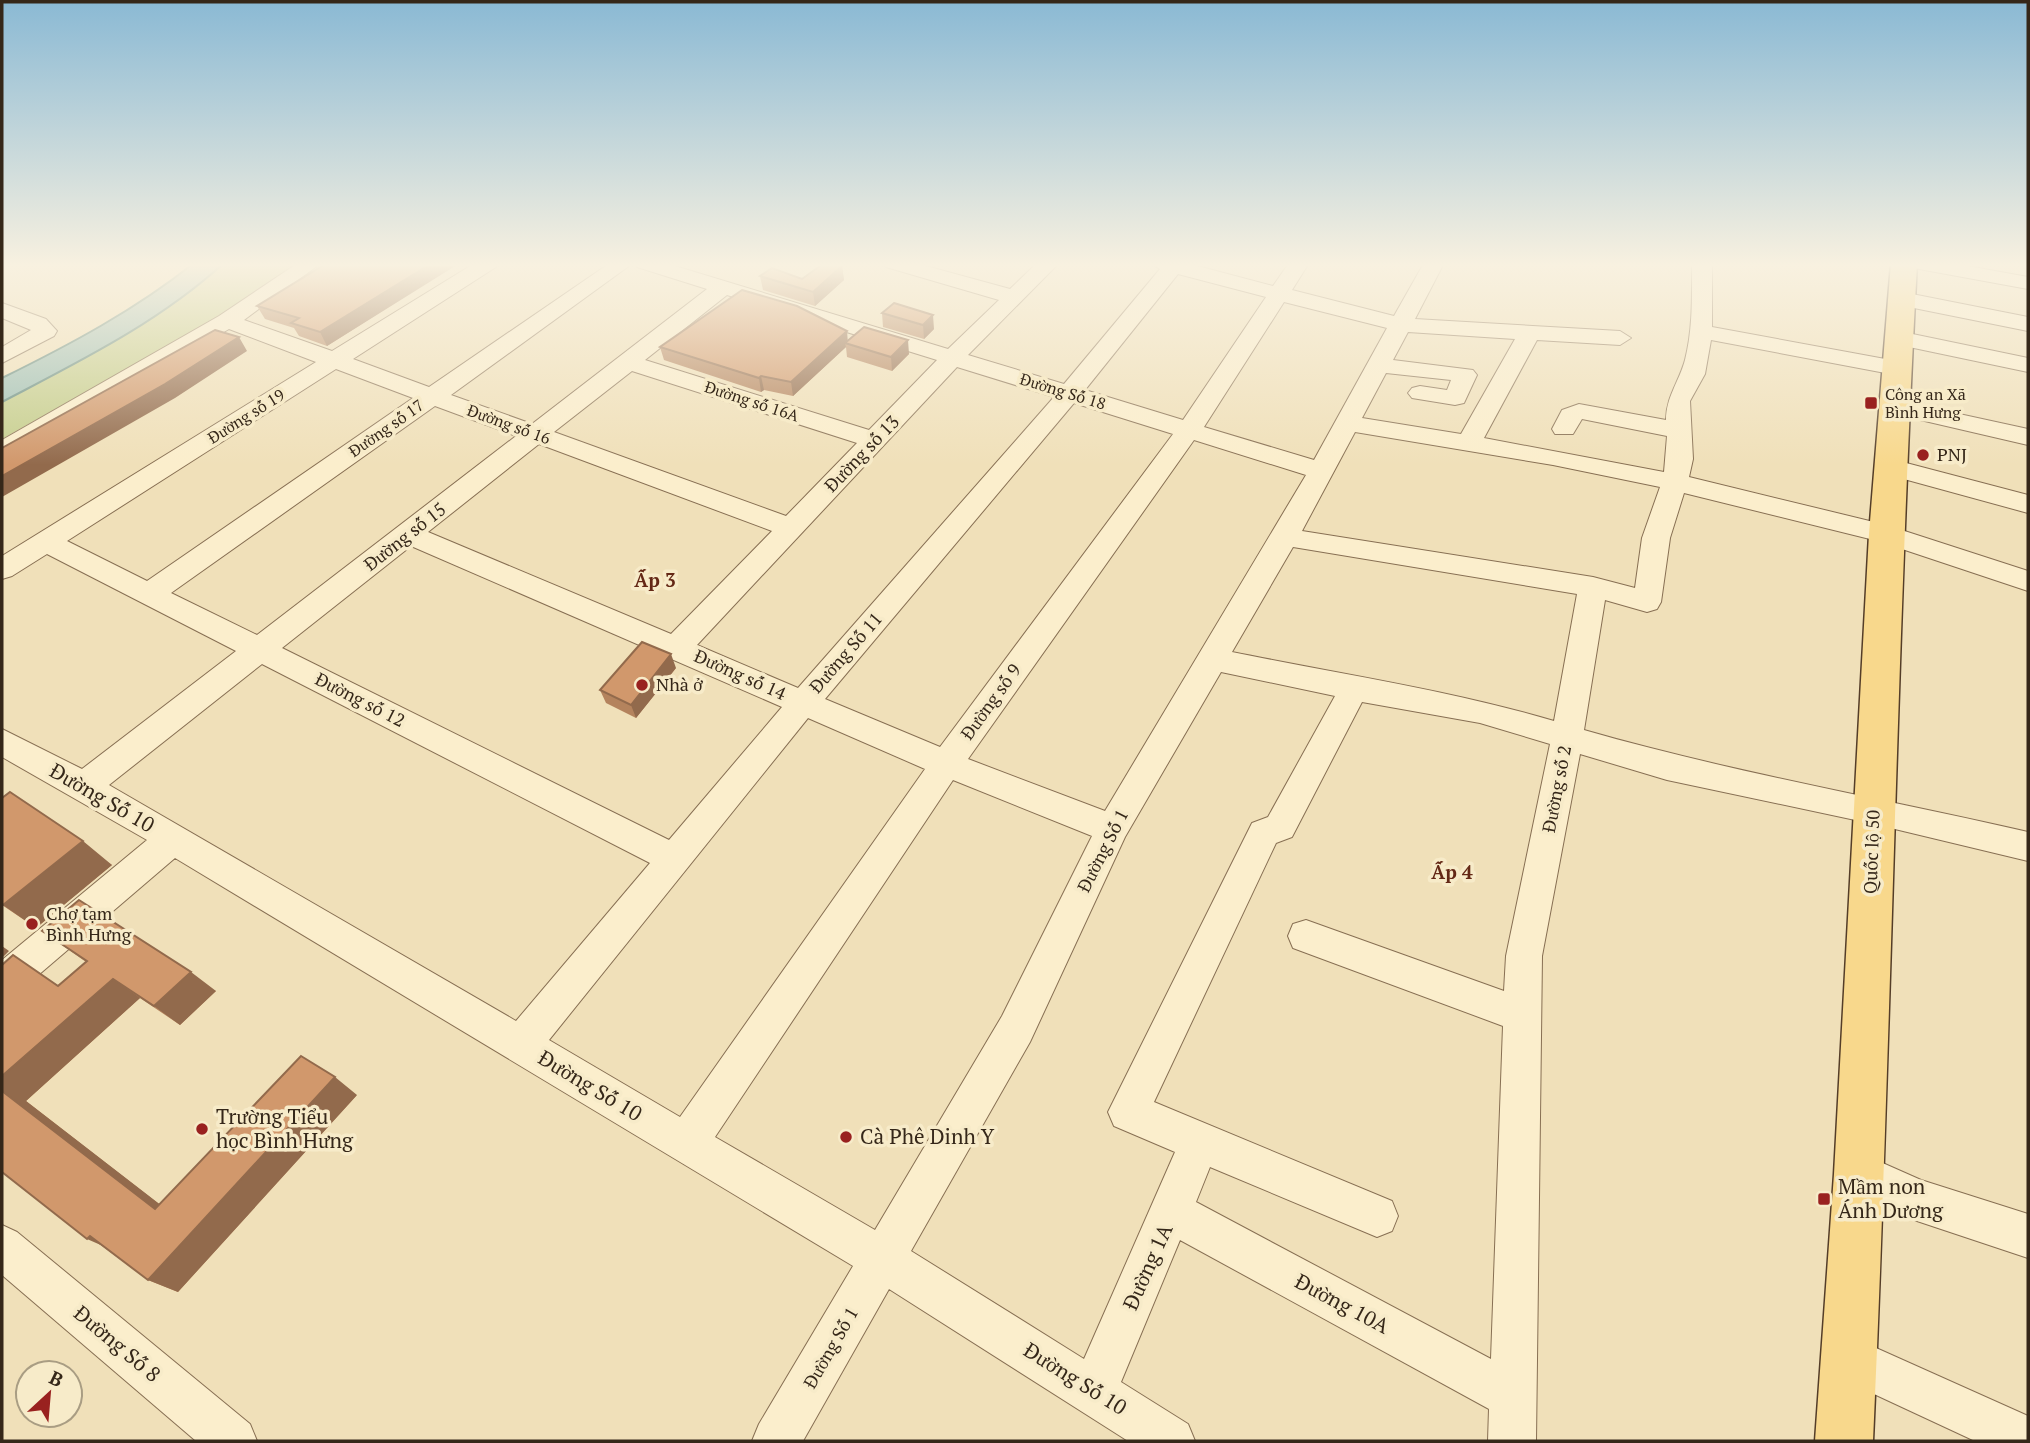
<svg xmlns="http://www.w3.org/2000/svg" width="2030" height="1443" viewBox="0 0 2030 1443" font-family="'PT Serif',serif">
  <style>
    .green { fill: #c5ce8d }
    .water { fill: #9ec0b6; stroke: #668d84; stroke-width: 2 }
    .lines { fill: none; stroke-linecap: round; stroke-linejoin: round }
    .minor-casing { stroke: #876f53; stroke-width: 2 }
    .major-casing { stroke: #543d28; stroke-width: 3 }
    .minor { fill: #fbeecc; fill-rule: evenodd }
    .major { fill: #f8d88c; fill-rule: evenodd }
    .wall { fill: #b4835d }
    .shaded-wall { fill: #926a4c }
    .building { fill: #d1986c; stroke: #926a4c; stroke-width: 2 }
    .poi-dot { fill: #99211f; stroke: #f7ebc9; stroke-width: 2.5 }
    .labels { text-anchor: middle; stroke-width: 7; stroke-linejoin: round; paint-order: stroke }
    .far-street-label { font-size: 16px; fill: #352719; stroke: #f7ebc9 }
    .far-poi-label { font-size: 16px; fill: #352719; stroke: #f7ebc9; text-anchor: start }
    .street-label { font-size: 18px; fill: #352719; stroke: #f7ebc9 }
    .poi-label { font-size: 18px; fill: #352719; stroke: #f7ebc9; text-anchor: start }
    .neighbourhood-label { font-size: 19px; font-weight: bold; fill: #642816; stroke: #f7ebc9 }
    .near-street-label { font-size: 21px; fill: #352719; stroke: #f7ebc9 }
    .near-poi-label { font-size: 21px; fill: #352719; stroke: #f7ebc9; text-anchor: start }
  </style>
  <rect width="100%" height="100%" fill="#f0e0b9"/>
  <path class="green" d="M225,263H303L217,318L2,439V402C81,361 158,322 225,263Z"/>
  <path class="water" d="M194,263H224C158,323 80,361 2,402V378C69,345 135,310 194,263Z"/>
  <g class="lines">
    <g class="minor-casing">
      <path id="minor" d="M298,263H321L244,320L332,351L475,263H499L496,267L353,359L429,387L610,263H633L451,395L532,424L707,289L637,267L634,263H665L948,349L999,300L886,267L883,263H915L1010,289L1037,263H1059L968,355L1064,384L1160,269L1150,263H1186L1273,286L1289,263H1309L1292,290L1394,316L1424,263H1444L1415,319L1620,331L1631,338L1620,345L1537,340L1484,438L1664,472L1667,436L1582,419L1573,434H1555L1552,429L1562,410L1579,404L1666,420C1666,397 1679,382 1685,360C1693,329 1692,296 1692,263H1712V327L1896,361L1904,363L1908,368L1904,373L1896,375L1711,340L1705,374L1690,401L1693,459L1689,477L1886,525L2028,571V591L1878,541L1684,493L1670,538L1661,602L1657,609L1647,612L1605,600L1584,730C1730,772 1880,798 2028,832V861L1874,824L1667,780L1580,754L1542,956L1536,1441H1488L1489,1409L1180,1240L1121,1382L1188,1424L1195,1441H1128L889,1289L803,1441H752L759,1424L853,1266L175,858L15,995L2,1000V960L147,840L2,757V729L82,769L236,651L47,554L12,576L2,579V556L316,362L229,329L11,456L2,458V440L219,316ZM1178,274L1266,297L1183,420L1085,390ZM727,295L937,360L869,430L645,360ZM1284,302L1387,328L1314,460L1204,427ZM1408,332L1515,339L1461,434L1362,418L1386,373L1451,380L1447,390L1420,386L1412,388L1408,393L1412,398L1455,405L1464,403L1477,375L1473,370L1393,360ZM957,367L1054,397L798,688L697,645ZM336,369L413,398L147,581L67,541ZM632,371L857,443L786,516L554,432ZM1074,403L1173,434L940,747L825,699ZM435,406L516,436L257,635L171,593ZM1355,432L1553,465L1660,487L1642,538L1635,588L1593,577L1302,531ZM1194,440L1306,475L1105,811L968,759ZM539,444L772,531L671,634L428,532ZM411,546L782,707L669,840L282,648ZM1293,547L1577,594L1554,721C1449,690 1340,674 1232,652ZM262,664L650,863L516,1021L109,785ZM1221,672L1335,696L1268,817L1252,823L1108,1112L1114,1126L1175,1152L1084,1359L911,1251L1030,1042L1125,837ZM1362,702L1480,723L1550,744L1506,956L1504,991L1306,920L1293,924L1288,936L1293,948L1503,1026L1491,1359L1196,1202L1210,1167L1377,1237L1392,1231L1398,1216L1392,1201L1154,1102L1276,843L1292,837ZM808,718L925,769L680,1117L549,1040ZM953,780L1092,836L1002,1016L875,1230L715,1137Z
        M1909,263H1951L2028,277V289L1919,269L1912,267Z
        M1902,292L2028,317V331L1894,304L1891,299Z
        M2,303L46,319L57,331L54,336L2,363V347L31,330L2,318Z
        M1898,331L2028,358V372L1890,343L1887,338Z
        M1895,400L2028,429V445L1886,412L1883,407L1886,402Z
        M1891,459L2028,495V513L1882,473L1878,467L1882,461Z
        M1860,1153L1921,1180L2028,1214V1258L1917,1221L1845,1189L1839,1174L1845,1159Z
        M2,1225L17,1232L250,1424L257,1441H196L2,1275Z
        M1847,1335L2028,1416V1441H1975L1831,1374L1824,1358L1831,1342Z"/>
    </g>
    <g class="major-casing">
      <path id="major" d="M1891,263H1917C1896,655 1891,1048 1873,1441H1815L1834,1174L1869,534Z"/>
    </g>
    <use href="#minor" class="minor"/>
    <use href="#major" class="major"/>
  </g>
  <path class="wall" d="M842,266L844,280L815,306L763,290L760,276L802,279Z
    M442,273L327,346L299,336L294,328L265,319L257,306Z
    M882,313L934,329L924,339L883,327Z
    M848,341L909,354L892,371L847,357L846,347L793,396L764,390L761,392L664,360L660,347Z
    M676,668L636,718L606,703L600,690Z
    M2,798L112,865L36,928L2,905Z
    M42,931L216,991L180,1025L140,998L26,1101L159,1204L357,1095L178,1292L148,1280L2,1172L58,985L86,962Z"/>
  <path class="shaded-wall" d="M432,263H460L327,346L320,332Z
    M842,266L844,280L815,306L813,292Z
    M933,315L934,329L924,339L923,325Z
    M847,331L848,344L845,343L846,347L793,396L791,382Z
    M239,337L247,351L175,398L2,497V476Z
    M908,340L909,354L892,371L891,357Z
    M761,376L764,390L761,392L759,378Z
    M671,654L676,668L636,718L631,705Z
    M83,841L112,865L36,928L3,905Z
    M2,946L9,951L2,958Z
    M13,955L85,1004L113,979L140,998L26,1101L184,1223L155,1209L2,1091V1076Z
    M191,972L216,991L180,1025L154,1006Z
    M335,1077L357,1095L178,1292L148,1280Z
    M90,1236L119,1253L87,1239Z"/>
  <path class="building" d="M327,263H432L320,332L291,323L299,318L257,306Z
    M824,263H839L842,266L813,292L760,276L772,268L802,279Z
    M742,290L797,306L847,331L791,382L761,376L759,378L660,347Z
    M894,303L933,315L923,325L882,313Z
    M864,327L908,340L891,357L845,343Z
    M215,330L239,337L165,384L2,476V448Z
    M642,642L671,654L631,705L600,690Z
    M10,792L83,841L3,905L2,904V798Z
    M79,900L191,972L154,1006L113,979L2,1076V965L13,955L58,986L87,961L42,931Z
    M301,1056L335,1077L148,1280L90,1236L87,1239L2,1172V1091L155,1209Z"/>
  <linearGradient id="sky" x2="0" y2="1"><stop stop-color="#8ab9d4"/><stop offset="0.57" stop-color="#f8f1e0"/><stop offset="1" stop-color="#f8f1e0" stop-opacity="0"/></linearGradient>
  <rect width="2030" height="465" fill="url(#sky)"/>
  <g class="poi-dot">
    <rect x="1864" y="396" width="14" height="14" rx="3.5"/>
    <circle cx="1923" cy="455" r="7"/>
    <circle cx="642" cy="685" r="7"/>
    <circle cx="32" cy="924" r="7"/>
    <circle cx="202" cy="1129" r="7"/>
    <circle cx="846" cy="1137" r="7"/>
    <rect x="1817" y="1192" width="14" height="14" rx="3.5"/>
  </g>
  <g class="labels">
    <g class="far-street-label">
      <text transform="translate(1063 391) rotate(17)" y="6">Đường Số 18</text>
      <text transform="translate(752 401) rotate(18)" y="6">Đường số 16A</text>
      <text transform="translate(246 416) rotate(-32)" y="6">Đường số 19</text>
      <text transform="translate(509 424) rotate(20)" y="6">Đường số 16</text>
      <text transform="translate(386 428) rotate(-35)" y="6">Đường số 17</text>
    </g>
    <g class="far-poi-label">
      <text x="1885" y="400">Công an Xã<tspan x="1885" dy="18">Bình Hưng</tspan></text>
    </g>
    <g class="street-label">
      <text transform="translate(862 454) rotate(-46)" y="6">Đường số 13</text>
      <text transform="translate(405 537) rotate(-38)" y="6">Đường số 15</text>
      <text transform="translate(846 653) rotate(-49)" y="6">Đường Số 11</text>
      <text transform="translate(740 675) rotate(24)" y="6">Đường số 14</text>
      <text transform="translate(360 700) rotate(27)" y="6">Đường số 12</text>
      <text transform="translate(991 702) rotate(-54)" y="6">Đường số 9</text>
      <text transform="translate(1557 789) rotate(-79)" y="6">Đường số 2</text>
      <text transform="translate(1103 851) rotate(-63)" y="6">Đường Số 1</text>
      <text transform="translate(1872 852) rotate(-88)" y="6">Quốc lộ 50</text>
      <text transform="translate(831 1348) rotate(-60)" y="6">Đường Số 1</text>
    </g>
    <g class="poi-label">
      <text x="1937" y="461">PNJ</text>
      <text x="656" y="691">Nhà ở</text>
      <text x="46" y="920">Chợ tạm<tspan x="46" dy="21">Bình Hưng</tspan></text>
    </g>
    <g class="neighbourhood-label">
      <text x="655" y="587">Ấp 3</text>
      <text x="1452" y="879">Ấp 4</text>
    </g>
    <g class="near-street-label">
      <text transform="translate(102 798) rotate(30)" y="7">Đường Số 10</text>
      <text transform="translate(590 1086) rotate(31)" y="7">Đường Số 10</text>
      <text transform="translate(1148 1267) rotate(-66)" y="7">Đường 1A</text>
      <text transform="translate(1342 1304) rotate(28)" y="7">Đường 10A</text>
      <text transform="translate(117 1344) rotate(40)" y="7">Đường Số 8</text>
      <text transform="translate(1075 1379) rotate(32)" y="7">Đường Số 10</text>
    </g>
    <g class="near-poi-label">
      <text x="216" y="1124">Trường Tiểu<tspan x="216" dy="24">học Bình Hưng</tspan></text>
      <text x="860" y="1144">Cà Phê Dinh Y</text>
      <text x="1838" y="1194">Mầm non<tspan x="1838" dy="24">Ánh Dương</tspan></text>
    </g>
  </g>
  <rect width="2030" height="1443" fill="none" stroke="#352719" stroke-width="7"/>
  <g transform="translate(49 1394) rotate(26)"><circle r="33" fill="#f7ebc9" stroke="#a99d83" stroke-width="2"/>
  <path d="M0-5L12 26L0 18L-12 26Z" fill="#99211f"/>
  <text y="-10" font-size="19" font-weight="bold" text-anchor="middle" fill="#352719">B</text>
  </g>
</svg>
